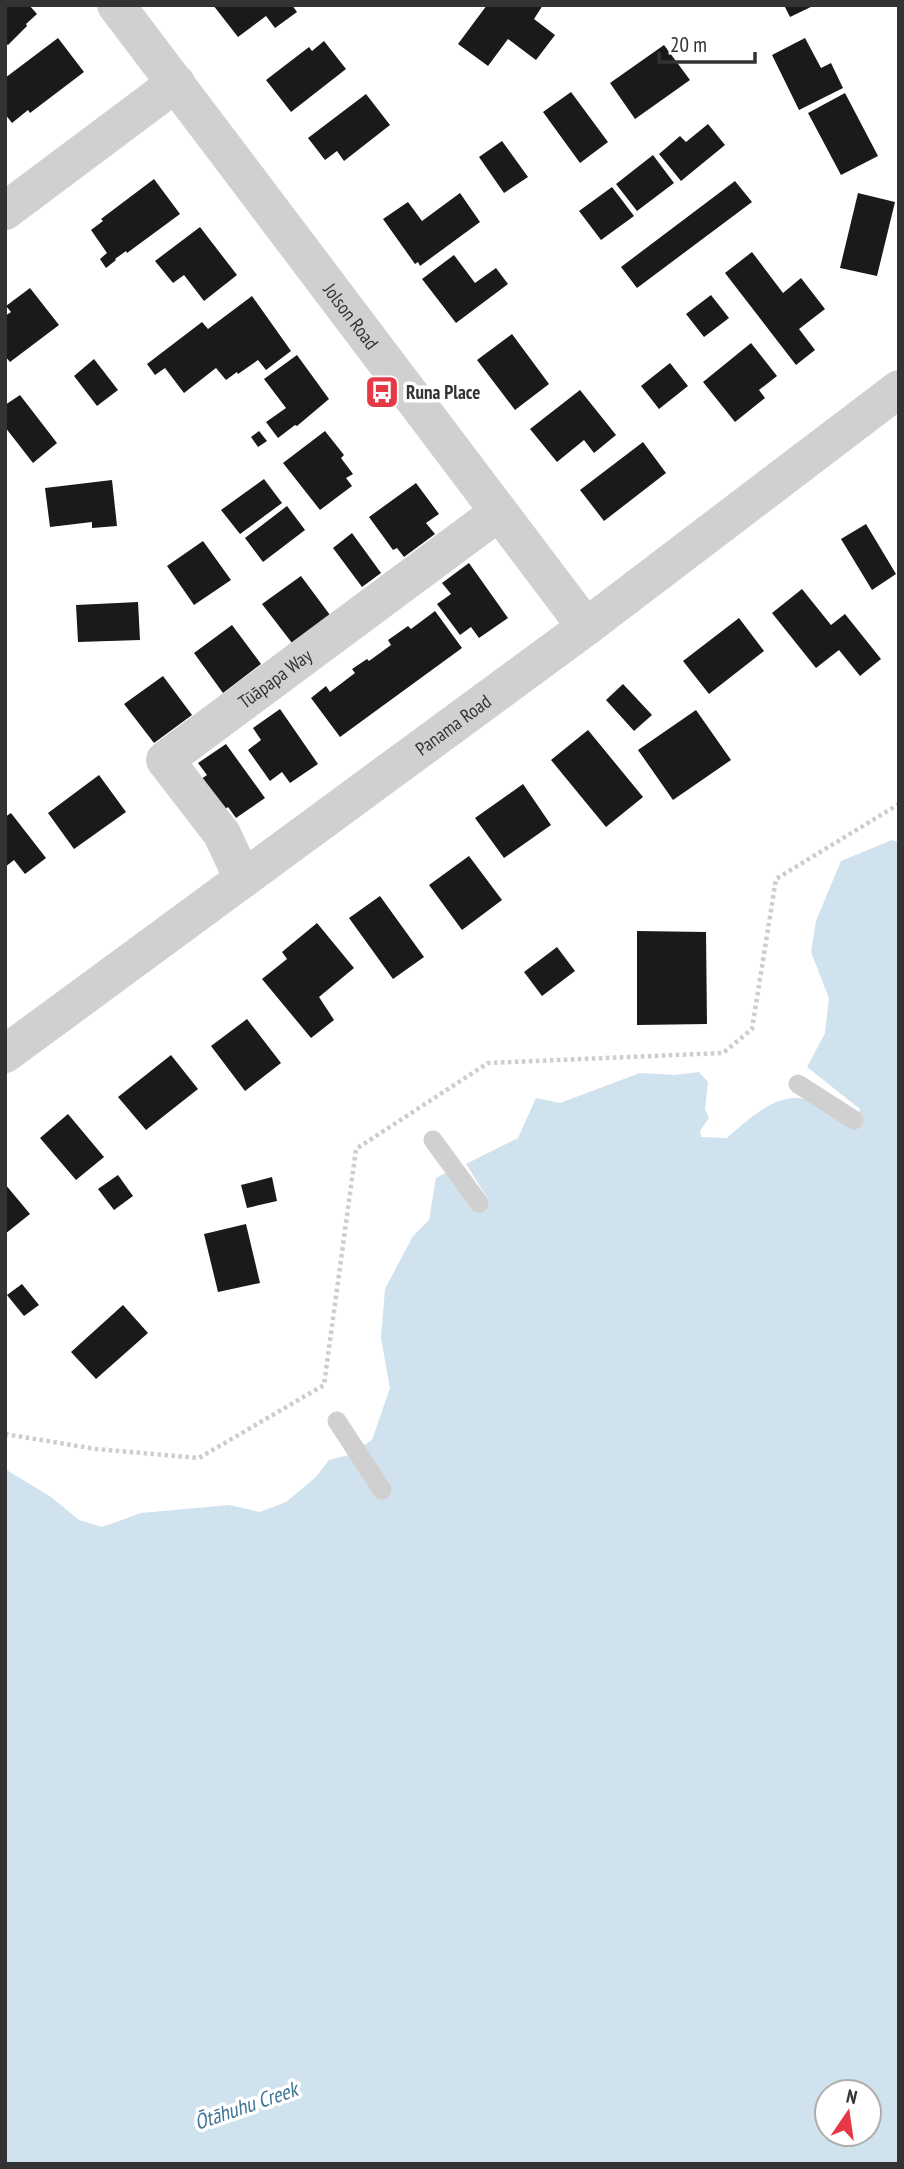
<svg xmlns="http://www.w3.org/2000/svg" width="904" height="2169" viewBox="0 0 904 2169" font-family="'PT Sans Narrow',sans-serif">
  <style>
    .water { fill: #cfe2ee; fill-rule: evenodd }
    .building { fill: #1a1a1a }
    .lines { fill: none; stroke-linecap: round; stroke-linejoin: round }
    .path { stroke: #cdcdcd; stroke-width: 4.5; stroke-dasharray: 3.5 3.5; stroke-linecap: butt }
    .lane { stroke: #d0d0d0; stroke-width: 19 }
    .street { stroke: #d0d0d0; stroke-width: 38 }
    .labels { text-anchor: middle; stroke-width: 7; stroke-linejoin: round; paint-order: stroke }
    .street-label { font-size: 19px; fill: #333; stroke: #fff }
    .poi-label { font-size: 19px; font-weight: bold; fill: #333; stroke: #fff; text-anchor: start }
    .water-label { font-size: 21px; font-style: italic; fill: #3f7597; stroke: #fff }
  </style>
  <rect width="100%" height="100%" fill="#fff"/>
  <path class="water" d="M892,840L899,842V2164H5V1469L51,1497L79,1520L102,1527L141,1513L229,1505L260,1512L286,1502L316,1477L329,1460L348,1455L372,1440L390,1388L381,1338L385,1289L413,1236L429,1220L436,1178L447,1172L473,1209L488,1199L466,1164L518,1138L536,1098L560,1103L640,1073L674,1075L699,1072L708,1082L705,1109L709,1118L700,1131L701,1137L727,1138C746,1121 778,1090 807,1100C819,1105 841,1122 853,1129L860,1109L807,1067L825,1033L829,998L811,952L816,921L841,861ZM827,2092H869V2134H827Z"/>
  <path class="building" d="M5,5H29L37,14L26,24L27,26L8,45L5,43Z
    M213,5H292L297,12L275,28L266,16L238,37Z
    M487,5H543L534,19L555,35L536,60L508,39L488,66L458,44Z
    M784,5H815L790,17Z
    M58,38L84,72L30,113L28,110L12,123L5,114V78Z
    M805,38L821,68L831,63L843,88L799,110L772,55Z
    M324,41L346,69L291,112L266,80L309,47L312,51Z
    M664,45L690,80L635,119L610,83Z
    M571,92L608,142L580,163L543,112Z
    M845,93L878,156L841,175L808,113Z
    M366,94L390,125L344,161L337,151L325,160L308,138Z
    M708,124L725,145L681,181L659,154L680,136L686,142Z
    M502,141L528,177L504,193L479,157Z
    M653,155L674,183L637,211L616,184Z
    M154,179L180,214L127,253L126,251L115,259L116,260L106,268L100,259L107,253L91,230L103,221L101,219Z
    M735,181L752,202L637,288L621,267Z
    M612,187L634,216L601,240L579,211Z
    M460,193L480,222L420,266L418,262L415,264L383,219L408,202L422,221Z
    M858,193L895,202L877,276L840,268Z
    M200,227L237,275L204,301L184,275L173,283L155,261Z
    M752,252L783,293L801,278L825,309L799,329L815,350L796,365L725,273Z
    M454,255L475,283L496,268L508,284L456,323L422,279Z
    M30,288L59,325L10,362L5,356V316L11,312L6,306Z
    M711,295L729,318L704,337L686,314Z
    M252,296L291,351L266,370L258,360L238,374L237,372L226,380L216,368L184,393L165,368L155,375L147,364L202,322L208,329Z
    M512,334L549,384L515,410L477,360Z
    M751,343L777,376L759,390L765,398L735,422L703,382Z
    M297,355L329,399L297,426L295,425L278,438L266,422L286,408L264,379Z
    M94,359L118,390L97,406L74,376Z
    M670,363L688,386L659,409L641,386Z
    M580,390L616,435L594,453L584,440L557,462L530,429Z
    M20,395L57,443L33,463L5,427V405Z
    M259,431L267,441L258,447L251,437Z
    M325,431L344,455L341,458L353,474L346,478L352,486L320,510L283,463Z
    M643,442L666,473L604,521L580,490Z
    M264,479L282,503L240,534L221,510Z
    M112,480L117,526L92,528V522L50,527L45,488Z
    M416,483L439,514L426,523L435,534L404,557L397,548L393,550L369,517Z
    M287,506L305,530L263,562L245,538Z
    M866,524L896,574L872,590L841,539Z
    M352,533L381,573L362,587L333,548Z
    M203,541L231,580L194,605L167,566Z
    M469,563L508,618L479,638L471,627L460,635L437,604L451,594L442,583Z
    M301,576L330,615L292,643L262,604Z
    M802,589L831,625L845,614L881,659L860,676L839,650L816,668L772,613Z
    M138,602L140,640L78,642L76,605Z
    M435,611L462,648L340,737L311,698L326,686L330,692L355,673L352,669L367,659L369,661L391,645L388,640L408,626L411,629Z
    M739,618L764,651L709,694L683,661Z
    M232,625L261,664L223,693L194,653Z
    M163,676L192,715L154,743L124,704Z
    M623,684L652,715L634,731L606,700Z
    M280,709L318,764L290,783L282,772L270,781L248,750L261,740L253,728Z
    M696,710L731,760L673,800L638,750Z
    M588,730L643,797L606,827L551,760Z
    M226,744L265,798L236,818L228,807L216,816L194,784L207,775L198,763Z
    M99,775L126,812L74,849L48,813Z
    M523,784L551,825L504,858L475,818Z
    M11,813L46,858L25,874L14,860L5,867V817Z
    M469,856L502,900L462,930L429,885Z
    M380,896L424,957L393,979L349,918Z
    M317,923L354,968L319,997L334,1020L311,1038L262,979L287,959L282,952Z
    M637,931L706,932L707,1024L637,1025Z
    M557,947L575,971L542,996L524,972Z
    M247,1019L281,1063L245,1091L211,1046Z
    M171,1055L198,1089L146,1130L118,1097Z
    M68,1114L104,1157L76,1180L40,1138Z
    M118,1175L133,1196L114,1210L98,1189Z
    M272,1177L277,1201L247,1208L241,1185Z
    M5,1184L30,1214L5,1234Z
    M246,1224L260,1283L218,1292L204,1234Z
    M22,1284L39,1305L24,1316L7,1295Z
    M123,1305L148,1333L96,1379L71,1352Z"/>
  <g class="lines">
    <path class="path" d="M5,1434L96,1449L199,1458L324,1385L356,1149L488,1063L723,1053L752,1029L776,879L899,804"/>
    <path class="lane" d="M798,1084L854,1120
      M433,1140L479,1203
      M337,1421L382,1490"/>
    <g class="street">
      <path id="s1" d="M116,5L586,627"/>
      <path d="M5,211L176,83"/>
      <path id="s2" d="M243,879L222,834L165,760L499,512"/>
      <path id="s3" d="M5,1054L586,627L899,389"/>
    </g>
  </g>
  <defs>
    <g id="bus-square" transform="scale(1.75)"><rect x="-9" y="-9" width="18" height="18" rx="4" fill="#e63946" stroke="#fff"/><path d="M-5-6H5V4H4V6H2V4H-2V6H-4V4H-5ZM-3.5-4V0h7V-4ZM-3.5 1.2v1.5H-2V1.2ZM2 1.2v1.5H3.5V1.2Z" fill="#fff"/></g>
  </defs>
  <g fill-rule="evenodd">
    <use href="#bus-square" x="382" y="392"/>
  </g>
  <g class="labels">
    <g class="street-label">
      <text dy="7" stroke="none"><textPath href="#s1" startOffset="390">Jolson Road</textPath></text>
      <text dy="7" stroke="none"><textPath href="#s2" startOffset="280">Tūāpapa Way</textPath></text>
      <text dy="7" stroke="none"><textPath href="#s3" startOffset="556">Panama Road</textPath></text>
    </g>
    <g class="poi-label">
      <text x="406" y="399">Runa Place</text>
    </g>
    <g class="water-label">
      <text transform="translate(246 2106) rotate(-19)" y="7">Ōtāhuhu Creek</text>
    </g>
  </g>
  <rect width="904" height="2169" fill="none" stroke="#333333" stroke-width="14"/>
  <g transform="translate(848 2113) rotate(13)"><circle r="33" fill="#ffffff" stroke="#adadad" stroke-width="2"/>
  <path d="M0-5L12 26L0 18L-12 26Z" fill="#e63946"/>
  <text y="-10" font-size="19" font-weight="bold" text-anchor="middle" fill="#333333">N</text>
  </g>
  <path d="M659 52v10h96v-10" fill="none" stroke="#333333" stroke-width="3.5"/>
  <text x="670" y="52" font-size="21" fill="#333333" stroke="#ffffff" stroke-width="5" paint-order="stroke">20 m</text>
</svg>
